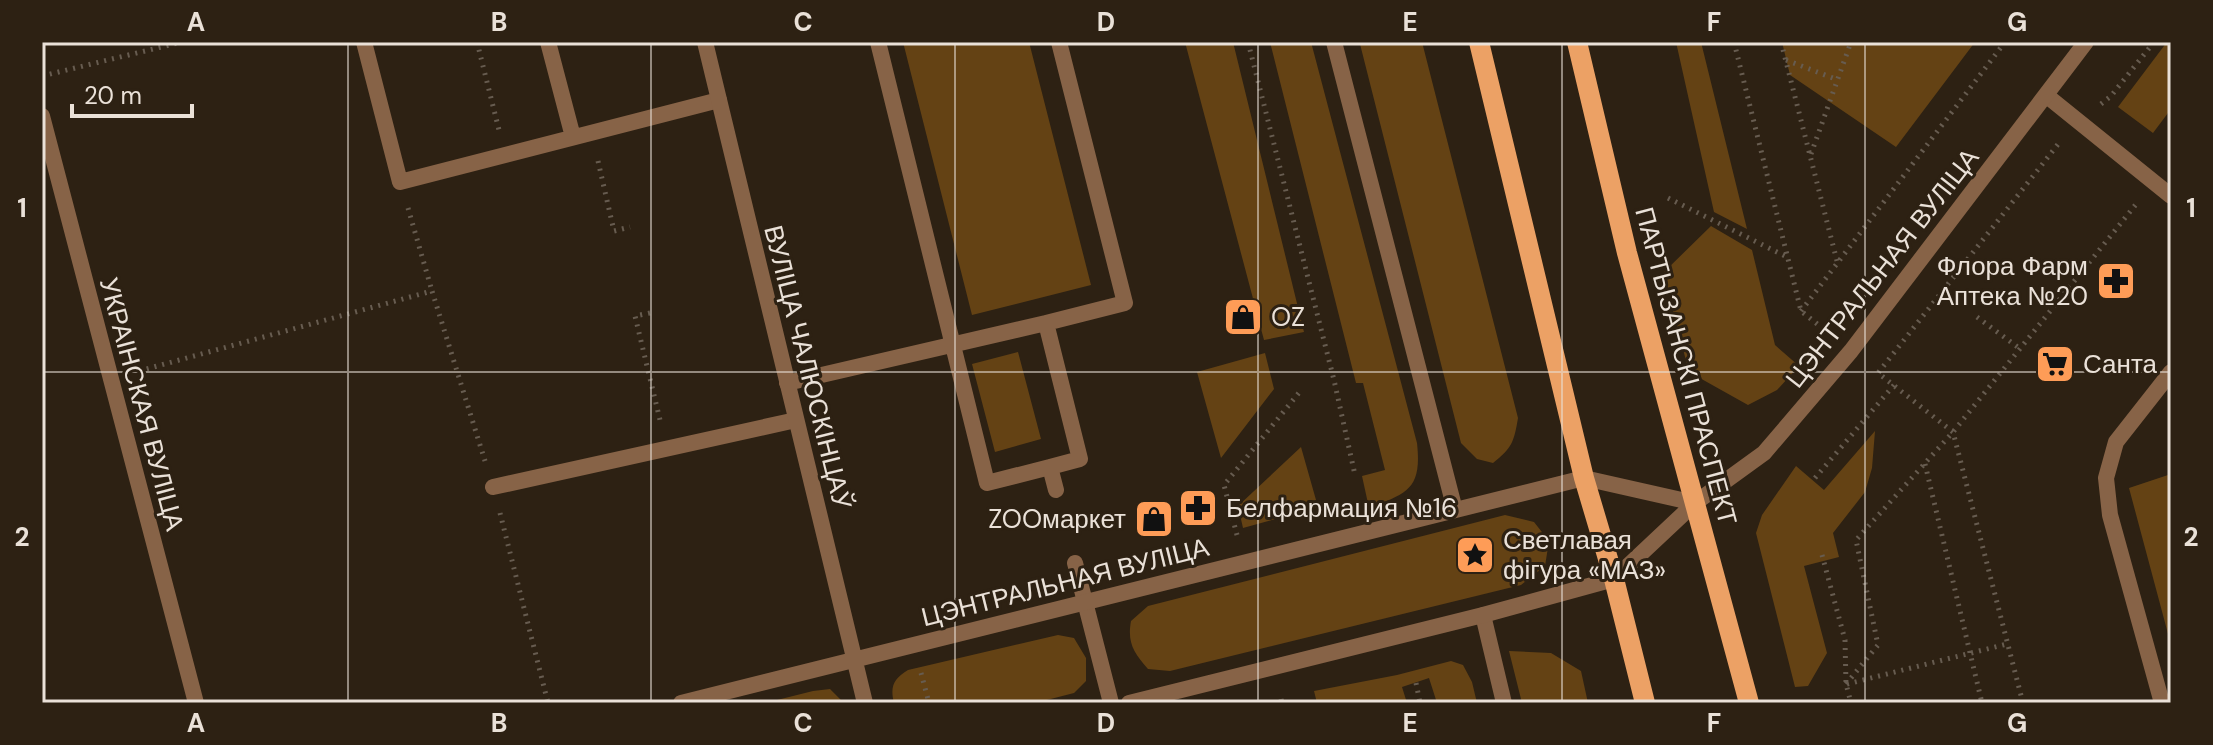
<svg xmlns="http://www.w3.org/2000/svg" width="2213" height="745" viewBox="0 0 2213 745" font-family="'DM Sans',sans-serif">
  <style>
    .green { fill: #644214 }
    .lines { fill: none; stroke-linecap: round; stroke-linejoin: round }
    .path { stroke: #675c50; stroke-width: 5; stroke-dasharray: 2 6; stroke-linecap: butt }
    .lane { stroke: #876347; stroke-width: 16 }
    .street { stroke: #876347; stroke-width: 16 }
    .primary { stroke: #eca165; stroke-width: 20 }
    .grid { fill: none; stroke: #eae1d8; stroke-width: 2; stroke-opacity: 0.55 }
    .labels { text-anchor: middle; stroke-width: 6; stroke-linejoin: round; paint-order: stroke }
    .poi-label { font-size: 26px; fill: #eae1d8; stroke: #2d2113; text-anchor: start }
    .street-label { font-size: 26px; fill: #eae1d8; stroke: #2d2113 }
    .neatline { fill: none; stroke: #eae1d8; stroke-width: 3 }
    .grid-label { font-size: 26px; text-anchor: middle; font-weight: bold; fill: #eae1d8 }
  </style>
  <rect width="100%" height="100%" fill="#2d2113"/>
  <path class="green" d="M903,42H1029L1091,285L972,315Z
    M1185,42H1233L1304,332L1264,340Z
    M1270,42H1311L1417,443C1422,489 1408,493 1369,508L1362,476L1385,470L1363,383H1356Z
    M1363,42H1422L1518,418C1514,442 1512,448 1493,463L1477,459L1461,443L1360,44Z
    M1676,42H1701L1747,229L1714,212Z
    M1782,42H1975L1896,147L1790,75Z
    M2167,42H2171V109L2153,133L2118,107Z
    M1711,226L1752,250L1775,345L1799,366L1777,390L1748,405L1689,372L1663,273Z
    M1018,352L1041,439L995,452L972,364Z
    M1265,353L1274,389L1221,458L1197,372Z
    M1875,431L1872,468L1865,492L1833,533L1839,557L1804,566L1827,653L1808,686L1795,687L1756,533L1762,515L1796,466L1824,490Z
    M1301,447L1318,507L1243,528L1238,506Z
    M2171,474V645L2129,488Z
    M1505,515L1534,522L1549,541L1545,566L1521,585L1170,671L1148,669C1134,653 1127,643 1131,621L1148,606Z
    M1058,635L1074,638L1086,658V681L1074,693L1035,703H894C890,687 893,679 908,670Z
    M1509,651L1551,653L1581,671L1588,703H1522Z
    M1451,661L1463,665L1472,682L1477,703H1437L1429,678L1402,687L1407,703H1317L1314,691L1397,675Z
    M830,689L844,703H765L813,691Z"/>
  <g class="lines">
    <path class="path" d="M477,42L499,130
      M1248,42L1334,380L1355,475
      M1734,42L1801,311L1821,327
      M1781,42L1837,261
      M1786,60L1838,80
      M42,76L182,42
      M2101,104L2111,96L2154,42
      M1811,154L1851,42
      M598,161L614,231L630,227
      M1668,198L1787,257
      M408,208L432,291
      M1801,311L2005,42
      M650,313L635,316L660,420
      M1977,317L2019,348
      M139,371L432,291L485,461
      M1925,464L1982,703
      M1815,478L1894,385
      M500,513L548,703
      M1237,535L1224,485L1302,389
      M1822,555L1845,640L1846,684L1851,703
      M921,673L929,703
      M1416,683L1420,703
      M1846,684L1878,645L1856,540L1953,432L2137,203
      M1847,684L2007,644
      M1281,699L1282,703
      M2023,703L1953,432L1878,373L2059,143"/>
    <path class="lane" d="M364,42L400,182L719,100
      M548,42L573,137
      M878,42L987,483L1050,467
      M2047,96L2171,196
      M787,383L1046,323
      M493,487L796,420
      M1056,490L1050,467L1080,459L1046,323L1125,303L1059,42
      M1075,563L1111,703
      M1483,615L1504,703
      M2162,703L2110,515L2106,478L2116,442L2171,372"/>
    <path class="street" d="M705,42L865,703
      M1334,42L1455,510
      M42,116L196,703
      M681,703L1584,478L1695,503
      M1129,703L1483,615L1614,579L1695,503L1764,453L1851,351L2086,42"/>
    <path class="primary" d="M1479,42L1584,478L1614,579L1645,703
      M1577,42L1627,253L1749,703"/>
  </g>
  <path class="grid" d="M348,42V703M651,42V703M955,42V703M1258,42V703M1562,42V703M1865,42V703M42,372H2171"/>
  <defs>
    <g id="pharmacy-square" transform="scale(2)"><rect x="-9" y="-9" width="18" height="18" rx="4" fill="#fe9c57" stroke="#2d2113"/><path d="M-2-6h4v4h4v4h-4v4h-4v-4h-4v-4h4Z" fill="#111"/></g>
    <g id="shop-square" transform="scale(2)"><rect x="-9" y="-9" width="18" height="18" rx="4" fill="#fe9c57" stroke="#2d2113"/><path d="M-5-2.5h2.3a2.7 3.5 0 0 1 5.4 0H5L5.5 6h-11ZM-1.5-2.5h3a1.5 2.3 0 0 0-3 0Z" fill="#111"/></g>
    <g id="supermarket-square" transform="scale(2)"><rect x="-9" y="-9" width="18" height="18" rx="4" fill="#fe9c57" stroke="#2d2113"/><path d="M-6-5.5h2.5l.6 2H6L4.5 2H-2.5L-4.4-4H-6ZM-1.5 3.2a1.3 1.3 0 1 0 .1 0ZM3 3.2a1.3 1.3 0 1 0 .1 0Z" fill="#111"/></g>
    <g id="sight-square" transform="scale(2)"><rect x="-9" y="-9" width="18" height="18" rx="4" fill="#fe9c57" stroke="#2d2113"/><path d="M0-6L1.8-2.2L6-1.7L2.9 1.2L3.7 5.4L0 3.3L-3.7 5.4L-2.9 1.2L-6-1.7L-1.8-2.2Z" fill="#111"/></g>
  </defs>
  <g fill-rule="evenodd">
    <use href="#pharmacy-square" x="2116" y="281"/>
    <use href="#shop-square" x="1243" y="317"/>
    <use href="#supermarket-square" x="2055" y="364"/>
    <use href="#pharmacy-square" x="1198" y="508"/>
    <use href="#shop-square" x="1154" y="519"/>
    <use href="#sight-square" x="1475" y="555"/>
  </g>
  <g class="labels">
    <g class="poi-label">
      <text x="2088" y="275" text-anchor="end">Флора Фарм<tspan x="2088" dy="30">Аптека №20</tspan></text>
      <text x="1271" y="326">OZ</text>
      <text x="2083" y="373">Санта</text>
      <text x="1226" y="517">Белфармация №16</text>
      <text x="1126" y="528" text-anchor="end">ZOOмаркет</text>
      <text x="1503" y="549">Светлавая<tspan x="1503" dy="30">фігура «МАЗ»</tspan></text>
    </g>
    <g class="street-label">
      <text transform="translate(1882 268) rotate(-52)" y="9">ЦЭНТРАЛЬНАЯ ВУЛІЦА</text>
      <text transform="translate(1686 366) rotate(75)" y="9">ПАРТЫЗАНСКІ ПРАСПЕКТ</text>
      <text transform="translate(808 367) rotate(76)" y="9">ВУЛІЦА ЧАЛЮСКІНЦАЎ</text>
      <text transform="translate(142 404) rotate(75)" y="9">УКРАІНСКАЯ ВУЛІЦА</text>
      <text transform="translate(1065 582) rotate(-14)" y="9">ЦЭНТРАЛЬНАЯ ВУЛІЦА</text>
    </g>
  </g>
  <rect width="2213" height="745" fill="none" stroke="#2d2113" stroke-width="88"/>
  <path d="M72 104v12h120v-12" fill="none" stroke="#eae1d8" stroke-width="4"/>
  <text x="84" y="104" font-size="24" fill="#eae1d8" stroke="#2d2113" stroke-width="6" paint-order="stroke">20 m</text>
  <rect x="44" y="44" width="2125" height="657" class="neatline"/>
  <g class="grid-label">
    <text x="196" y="31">A</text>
    <text x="499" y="31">B</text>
    <text x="803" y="31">C</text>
    <text x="1106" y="31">D</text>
    <text x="1410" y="31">E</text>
    <text x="1714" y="31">F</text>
    <text x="2017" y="31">G</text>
    <text x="22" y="217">1</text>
    <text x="2191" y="217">1</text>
    <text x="22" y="546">2</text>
    <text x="2191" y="546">2</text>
    <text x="196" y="732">A</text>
    <text x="499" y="732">B</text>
    <text x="803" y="732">C</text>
    <text x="1106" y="732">D</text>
    <text x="1410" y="732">E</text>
    <text x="1714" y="732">F</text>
    <text x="2017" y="732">G</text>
  </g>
</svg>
